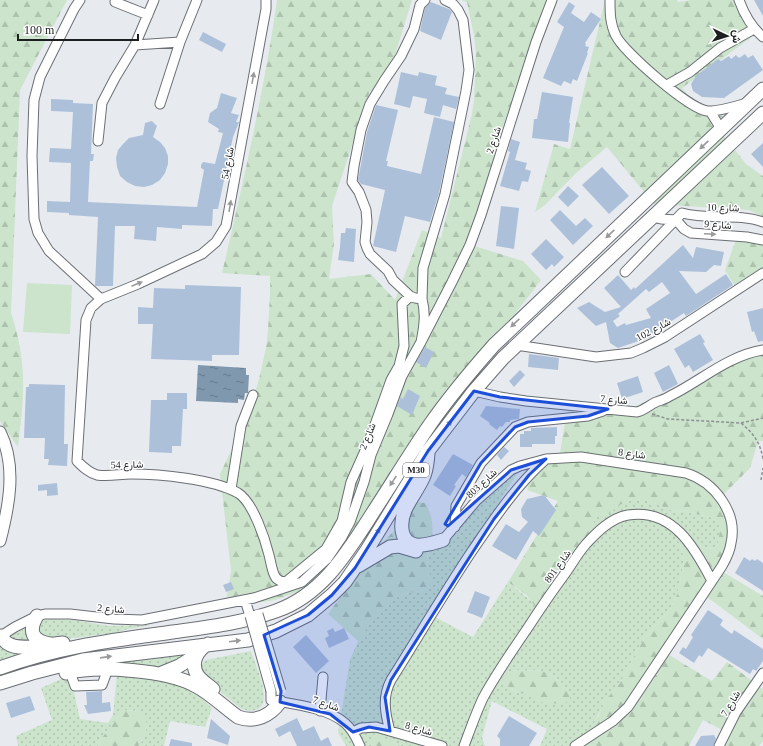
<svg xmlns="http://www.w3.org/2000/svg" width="763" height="746" viewBox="0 0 763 746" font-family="'Times New Roman',Vazirmatn,serif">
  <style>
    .grass { fill: url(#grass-dots); fill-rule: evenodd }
    .forest { fill: url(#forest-firs) }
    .pitch { fill: #cbe4cb }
    .water { fill: url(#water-ripples) }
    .building { fill: #adc0da; fill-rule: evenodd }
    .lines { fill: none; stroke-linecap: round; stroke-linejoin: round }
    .minor-casing { stroke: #6b6f74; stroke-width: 11 }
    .major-casing { stroke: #6b6f74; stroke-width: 13 }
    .highway-casing { stroke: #6b6f74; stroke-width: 15 }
    .path { stroke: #8c8f93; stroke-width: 1.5; stroke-dasharray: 3 2; stroke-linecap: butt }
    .minor { stroke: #fff; stroke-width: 9 }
    .major { stroke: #fff; stroke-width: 11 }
    .highway { stroke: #fff; stroke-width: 13 }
    .minor-bridge-casing { stroke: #6b6f74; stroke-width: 11; stroke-linecap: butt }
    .minor-bridge { stroke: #fff; stroke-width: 9 }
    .oneway { fill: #999a9b }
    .marked { fill: #1d4ed8; fill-opacity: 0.2; stroke: #1d4ed8; stroke-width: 3; stroke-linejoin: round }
    .labels { text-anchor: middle; stroke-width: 3; stroke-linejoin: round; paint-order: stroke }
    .shield { fill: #fff; stroke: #606263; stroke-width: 1 }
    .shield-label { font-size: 9px; font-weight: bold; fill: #1c1e20 }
    .street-label { font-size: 10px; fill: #1c1e20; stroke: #fff }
  </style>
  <defs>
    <pattern id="grass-dots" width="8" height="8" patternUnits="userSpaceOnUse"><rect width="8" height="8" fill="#cbe4cb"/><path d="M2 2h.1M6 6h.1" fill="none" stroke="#aec3ae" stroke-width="1.8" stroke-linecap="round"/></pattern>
    <pattern id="forest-firs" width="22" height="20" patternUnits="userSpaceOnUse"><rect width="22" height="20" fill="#cbe4cb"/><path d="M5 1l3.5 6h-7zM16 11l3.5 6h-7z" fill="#aec3ae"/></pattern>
    <pattern id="water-ripples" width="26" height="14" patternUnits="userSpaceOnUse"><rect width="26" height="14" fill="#7f98ae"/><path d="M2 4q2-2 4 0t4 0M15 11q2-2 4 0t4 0" fill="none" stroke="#677b8d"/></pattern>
  </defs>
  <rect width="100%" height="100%" fill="#e7ebf0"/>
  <path class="grass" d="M521,467L429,614L473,637L508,582L531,601L556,579L589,535L595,519L599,515L608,514L620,505L632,499H646L670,510L686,512L710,517L718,522L720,529L718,544L712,549C700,548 685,539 673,534L681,545L684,561L677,595L670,609L646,636L638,649L620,683L609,696L601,709L583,746H540L547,729L492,701L482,737L485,746H400L389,741L376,731L373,738L374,746H346L338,733L350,660L358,641L383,604L404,594L425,590L431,578C426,568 426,560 430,549L464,508L496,474ZM513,670C524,672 532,669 542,671C553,672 563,684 570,693V700L518,693L511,689Z
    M47,619L73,620L109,626L151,625L129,629L114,633L57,640L37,635L39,623Z
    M27,628L31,642L19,644L7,637Z
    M0,645L24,652L0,661Z
    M251,651C255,664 273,701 258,709C252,712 246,711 240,708L200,675C199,668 201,664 206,660Z
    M192,653L160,670L72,668Z
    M117,674C155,679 184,679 212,708L205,727L170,721L164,746H138L143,740L136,711L128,710L121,712L102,738L98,746H18L16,736L52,720L41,688L70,675L80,719L108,723L113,715Z"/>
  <path class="forest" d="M0,0H67L20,90L11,313C19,337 24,363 23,389C23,408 20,428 18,447L0,421Z
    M277,0H412L383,94L370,91L332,206L334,244L329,279L371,274L395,300L422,230L441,238L472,114L474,99L476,53L474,36L467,2L461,0H551L545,13L501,132L471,245L523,261L541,280L440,412L352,546L308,586L297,592L275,600L263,602L251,603H226L231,571L220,474L238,436L252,401L258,383L266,348L268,330L270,294V276L222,273C243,183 264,92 277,0Z
    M605,0H677L678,2L692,0H741L756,34L682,88C697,106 717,117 741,121L724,136L746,164L763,176V217L749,210L654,204L607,147L575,174L545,205L535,212L554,144L570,149Z
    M737,237L763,243V273L736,288L725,270Z
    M763,352V441H758L750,468L721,497L732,520L723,572L763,596V639L699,591L661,650L712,681L727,662L763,689V741L759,746H721L728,733L703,720L689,746H583L590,729L599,715L601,709L609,696L620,683L638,649L646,636L670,609L677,595L684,561L681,545L673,534L676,527L684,529C689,541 699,548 712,549L718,544L720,529L718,522L710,517L686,512L670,510L646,499H632L620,505L608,514L599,515L595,519L589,534L559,574L543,605L536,607L526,595L508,582L558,501L527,490L534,465L560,453L566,416L633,407Z
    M417,502L425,503C433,514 434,531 431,545C429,551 426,556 427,563C427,569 430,572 431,578C432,580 431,584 430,587L425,590L404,594L384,604L358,641L328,614L377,548L394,531Z
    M513,670C524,672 532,669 542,671C553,672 563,684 570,693V700L563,704L539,702L525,694L518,693L500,681L506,672Z
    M128,710L143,713C150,724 146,737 138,746H98L102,738L121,712Z
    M376,731L389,741L400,746H374L373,738Z"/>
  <path class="pitch" d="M27,283L72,285L70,334L23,332Z"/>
  <path class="water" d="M198,365L246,368V375H249L248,393H245L244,400L238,399V403L196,401Z"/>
  <path class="building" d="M754,0H763V16Z
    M431,2L449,9L452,12L441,40L420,31L425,8Z
    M569,2L575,6L571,13L584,22L591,12L601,19L585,43L586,44L585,46L589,47L587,53H588L577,81L573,79L571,84L564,81L561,86L543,78L564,27L557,22Z
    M203,32L226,44L222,52L199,40Z
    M745,54L748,58L753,55L763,70L724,98L702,97L693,91L691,84L696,76L718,59L721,61L729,56L731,59L736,55L739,58Z
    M401,72L418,76L419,72L437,76L435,85L447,88L445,94L459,97L456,109L443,105L440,117L424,113L427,99L413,96L410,108L394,104Z
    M542,92L573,97L569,123H570L568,142L532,138L534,119H537Z
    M221,93L237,98L231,113L239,115L236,122H239L233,137L218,209H213L212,226L182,225V229L157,227L156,241L134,239L135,226H115L113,286H95L98,217L69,215V213L47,212V201L70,202L71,163L49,162L50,148L71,149L73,112L51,111V99L73,100V103L93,104L91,154H94L93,161H90L88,202L197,207L204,170L201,168V165L203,162L215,164L223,133L218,132L219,129L208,122L210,113L217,108Z
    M376,105L398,110L386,161H388L387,166L421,174L434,117L454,122L439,193L430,222L405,216L396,252L373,246L385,190L361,184L358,180L367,132Z
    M152,121L157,126L153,137L160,142L165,148L168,156V164L165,173L160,180L152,185L144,187L135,186L127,182L120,176L117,167L116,158L118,150L123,144L129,138L143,135L145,123Z
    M511,139L520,142L515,160L527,163L525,169L531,171L528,182L522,181L519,191L500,186L510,152L508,151Z
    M763,143V167L751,154Z
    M602,167L629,196L609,214L582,185Z
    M568,186L579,196L568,207L558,197Z
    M501,206L519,208L514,249L496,246Z
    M560,210L576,226L585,218L593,226L573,245L550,220Z
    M346,228L356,229L354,262L338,260L340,247L341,233H345Z
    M546,239L564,257L554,267L552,264L546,270L531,254Z
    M683,245L693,258L696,247L724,252L721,266L714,265L706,272L679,271L696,294L726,274L733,285L686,316L684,313L650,335L651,337L618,348L610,343L606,322L596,326L577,308L589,302L605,312L621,307L604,288L618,275L631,290L634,287L635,289ZM662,282L670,293L646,309L651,318L626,325L625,323L617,327L613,321L620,316L618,314L646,289L649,292Z
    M185,285L241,287L239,355H212V361L151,359L153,324H138V307L153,308L154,288L185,289Z
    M763,308V341L758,342L754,331L752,332L747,312Z
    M700,334L705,342L703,343L713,360L693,372L689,365L685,368L674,349Z
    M425,347L434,352L426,368L416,362Z
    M529,354L559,358L558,370L528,367Z
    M669,365L678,384L663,392L654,373Z
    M520,370L525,375L514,387L509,381Z
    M638,376L643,392L622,399L617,383Z
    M29,384L65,385L64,444H68L67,466L48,465L49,459H44L45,438H24L26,387H29Z
    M408,389L420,396L412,415L397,406L401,397L403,399Z
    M167,393H187V409H183L181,446H172V453L149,452L151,400H167Z
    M486,406L520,409L519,419L510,420V422H506L502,427L500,426L497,430L489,424L490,423L480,416Z
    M557,427V436H555V444H532V447H520V434H524V431H531V428Z
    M504,447L509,451L501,460L497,455Z
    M453,454L473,465L466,477L462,474L454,485L456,486L450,496L433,485Z
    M57,483L58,495L47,496V490L38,491V485Z
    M544,495L556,510L539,536L533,531L516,560L492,546L506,524L519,532L528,522L522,517L521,509L527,499Z
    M744,557L750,561L752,559L755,561L757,559L763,563V591L735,573Z
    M231,582L234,589L226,592L223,585Z
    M475,591L490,597L482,618L467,612Z
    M708,610L723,620L720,625L732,634L734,630L763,649V661L756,671L753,669L750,674L708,648L702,657L699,655L694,663L679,653L683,647L686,649L693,637L691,635Z
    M333,628L335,632L344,628L349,639L329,648L325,638L329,636L327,631Z
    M306,635L329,661L316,673L293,647Z
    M102,691V703L110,702L111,711L88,714L84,705H87L86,692Z
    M30,696L35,710L11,718L6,703Z
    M509,716L537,733L529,746H500V739L497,736Z
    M297,718L303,731L314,726L321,741L328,737L332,746H297L290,731L279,737L275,729Z
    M211,719L230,736L228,745L207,738Z
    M714,735L716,739L713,746H695L701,736Z
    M171,739L192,743V746H169Z"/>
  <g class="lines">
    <g class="minor-casing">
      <path id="minor" d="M80,0L74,9L40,77L34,100L32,156L34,219L38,233L49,251L101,299
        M266,0V9L226,226L216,242L202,254L138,284L101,299L91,308L86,320L77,461C83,467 89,473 97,475C108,477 120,474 131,474C160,474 213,479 238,493C253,502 265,539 269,555C271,562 272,573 276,578C280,582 283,582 287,581L326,549L342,521L351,482L368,444L391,380L399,366L404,346L402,304L410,296L415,298L422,299C426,314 424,327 421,342
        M610,0C610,13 610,24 616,36C625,53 688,108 707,111C718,112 736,106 747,103
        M739,0C744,14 751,27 763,37
        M115,2L148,15
        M135,45L180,42L197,0
        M667,85L690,72L720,48L754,29
        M160,104L180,42
        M710,111L721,129
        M98,141L102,103L115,78L135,45L154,0
        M682,213C708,220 738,213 763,222
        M653,217L661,219L676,220
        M676,220L684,229L691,233L747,237L763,240
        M625,272L682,213
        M410,296L393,280L388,271L370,254L367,248L365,242L367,222L366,210L359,192L352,182L354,166L361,130L370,104L384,81L401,56L414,29L420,5L425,0
        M422,299L423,268L445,194L466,91L469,70L463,20L458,10L453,4L445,0
        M516,345L596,357L631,353L643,348L665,337L763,273
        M474,391L500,397L526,401L637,412C645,410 649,405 656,402C661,400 666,399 670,396C701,381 727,356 763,350
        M231,489L241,426L253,395
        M455,527L456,506L481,463L515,427L528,422L588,416L603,411
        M443,540L476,501L511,470L520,466L546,459L581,457L686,473C714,482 738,512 731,543C730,551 726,559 722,566L628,707L613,721L575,746
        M245,600L250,616
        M1,636L15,627L37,616L45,614H70L114,619L142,620L254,598L302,582L327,559L342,537L350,522L364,482L371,455L388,414L402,376L421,342L452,282L470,245L481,215L536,42L552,0
        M70,672L75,686L102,685L108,669
        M271,691V700C293,704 328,708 345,723C352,729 356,737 360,746
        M320,711L323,677
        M390,731C385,713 382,697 391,680C418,637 444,593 472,551C494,519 515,487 544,461
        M353,732L361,728L376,727L442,746
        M464,746C470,730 476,713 483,698C496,674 512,651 527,629C540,609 553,590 567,571C573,562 579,552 586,544C597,532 611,518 628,515C673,508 695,548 712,581
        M719,746L736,712L763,673"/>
    </g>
    <g class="major-casing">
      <path id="major" d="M0,432C17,466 9,506 0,541"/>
    </g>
    <g class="highway-casing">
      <path id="highway" d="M428,454C427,463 427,470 423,478C418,489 410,499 405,510C400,522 399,543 416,545C425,546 434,543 443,540
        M358,566L390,547L399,546L416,551
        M37,616C28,631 32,641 50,644
        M0,637L1,636C3,638 4,641 7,643C19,652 49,644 63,643
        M208,644C196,651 190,664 198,676C202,681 208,685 213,689
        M0,668C56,647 115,640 173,632C208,627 243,623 276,611C322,595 347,553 372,514C391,485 409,455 429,426C449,397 471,371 494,345L763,89
        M66,673C98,665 168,670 196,686C211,694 224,707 238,717C255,723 270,716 280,702
        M162,673L179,666L195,656
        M0,683L32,673L83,660L248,640L276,631L308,615L332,595L345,582L367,550L428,451L474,391L503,358L763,113"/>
    </g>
    <path class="path" d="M652,414L668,419L741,423L763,418
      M741,423C754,434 760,442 763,459
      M761,480L763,468"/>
    <use href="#minor" class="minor"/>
    <use href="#major" class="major"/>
    <use href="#highway" class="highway"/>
    <g class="minor-bridge-casing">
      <path id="minor-bridge" d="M258,614L281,691
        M250,616L271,691"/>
    </g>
    <use href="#minor-bridge" class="minor-bridge"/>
  </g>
  <defs><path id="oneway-solid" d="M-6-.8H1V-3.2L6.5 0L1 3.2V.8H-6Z"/></defs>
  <g class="oneway">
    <use href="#oneway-solid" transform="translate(253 78) rotate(-80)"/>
    <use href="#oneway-solid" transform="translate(704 145) rotate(137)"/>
    <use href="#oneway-solid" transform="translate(230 206) rotate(-80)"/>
    <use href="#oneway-solid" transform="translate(610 234) rotate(137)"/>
    <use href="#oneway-solid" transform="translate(710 234) rotate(3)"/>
    <use href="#oneway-solid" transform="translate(137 284) rotate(-23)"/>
    <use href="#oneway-solid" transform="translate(515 323) rotate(137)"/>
    <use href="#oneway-solid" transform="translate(448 425) rotate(-52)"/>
    <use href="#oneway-solid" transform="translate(393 481) rotate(123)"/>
    <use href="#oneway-solid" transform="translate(377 533) rotate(-58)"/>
    <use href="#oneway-solid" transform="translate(235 641) rotate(-7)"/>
    <use href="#oneway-solid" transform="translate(106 657) rotate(-8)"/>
  </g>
  <path class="marked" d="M474,391L500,397L608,409L588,416L528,422L515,427L481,463L445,524L448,526L511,470L546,459L529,475L494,519L391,680L385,697L390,731L369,727L353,732L330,714L280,702L281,691L264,635L308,615L332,595L355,568L428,451Z"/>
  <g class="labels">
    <rect class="shield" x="403" y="463" width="26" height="14" rx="3"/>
    <g class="shield-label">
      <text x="416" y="473">M30</text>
    </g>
    <g class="street-label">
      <text transform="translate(493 140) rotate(-72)" y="4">شارع 2</text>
      <text transform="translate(227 163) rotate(-80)" y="4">شارع 54</text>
      <text transform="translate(723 207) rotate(2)" y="4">شارع 10</text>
      <text transform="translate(718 224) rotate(4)" y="4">شارع 9</text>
      <text transform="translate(653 329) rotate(-28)" y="4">شارع 102</text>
      <text transform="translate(614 399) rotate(5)" y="4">شارع 7</text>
      <text transform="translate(367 436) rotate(-68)" y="4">شارع 2</text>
      <text transform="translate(632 453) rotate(8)" y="4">شارع 8</text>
      <text transform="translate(127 464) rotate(-1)" y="4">شارع 54</text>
      <text transform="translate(481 483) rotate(-43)" y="4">شارع 803</text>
      <text transform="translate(557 566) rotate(-54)" y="4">شارع 801</text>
      <text transform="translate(111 608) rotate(5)" y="4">شارع 2</text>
      <text transform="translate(326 703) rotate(19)" y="4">شارع 7</text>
      <text transform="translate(730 703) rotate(-59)" y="4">شارع 7</text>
      <text transform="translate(419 728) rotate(16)" y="4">شارع 8</text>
    </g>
  </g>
  <g transform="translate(727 36) rotate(94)" stroke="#ffffff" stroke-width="3" paint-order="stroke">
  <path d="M0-3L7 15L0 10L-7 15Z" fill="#1c1e20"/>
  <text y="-6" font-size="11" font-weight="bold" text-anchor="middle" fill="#1c1e20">ش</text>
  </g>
  <path d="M18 34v6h120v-6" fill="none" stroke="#1c1e20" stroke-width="2"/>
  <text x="24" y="34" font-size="12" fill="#1c1e20" stroke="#ffffff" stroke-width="3" paint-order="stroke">100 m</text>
</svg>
